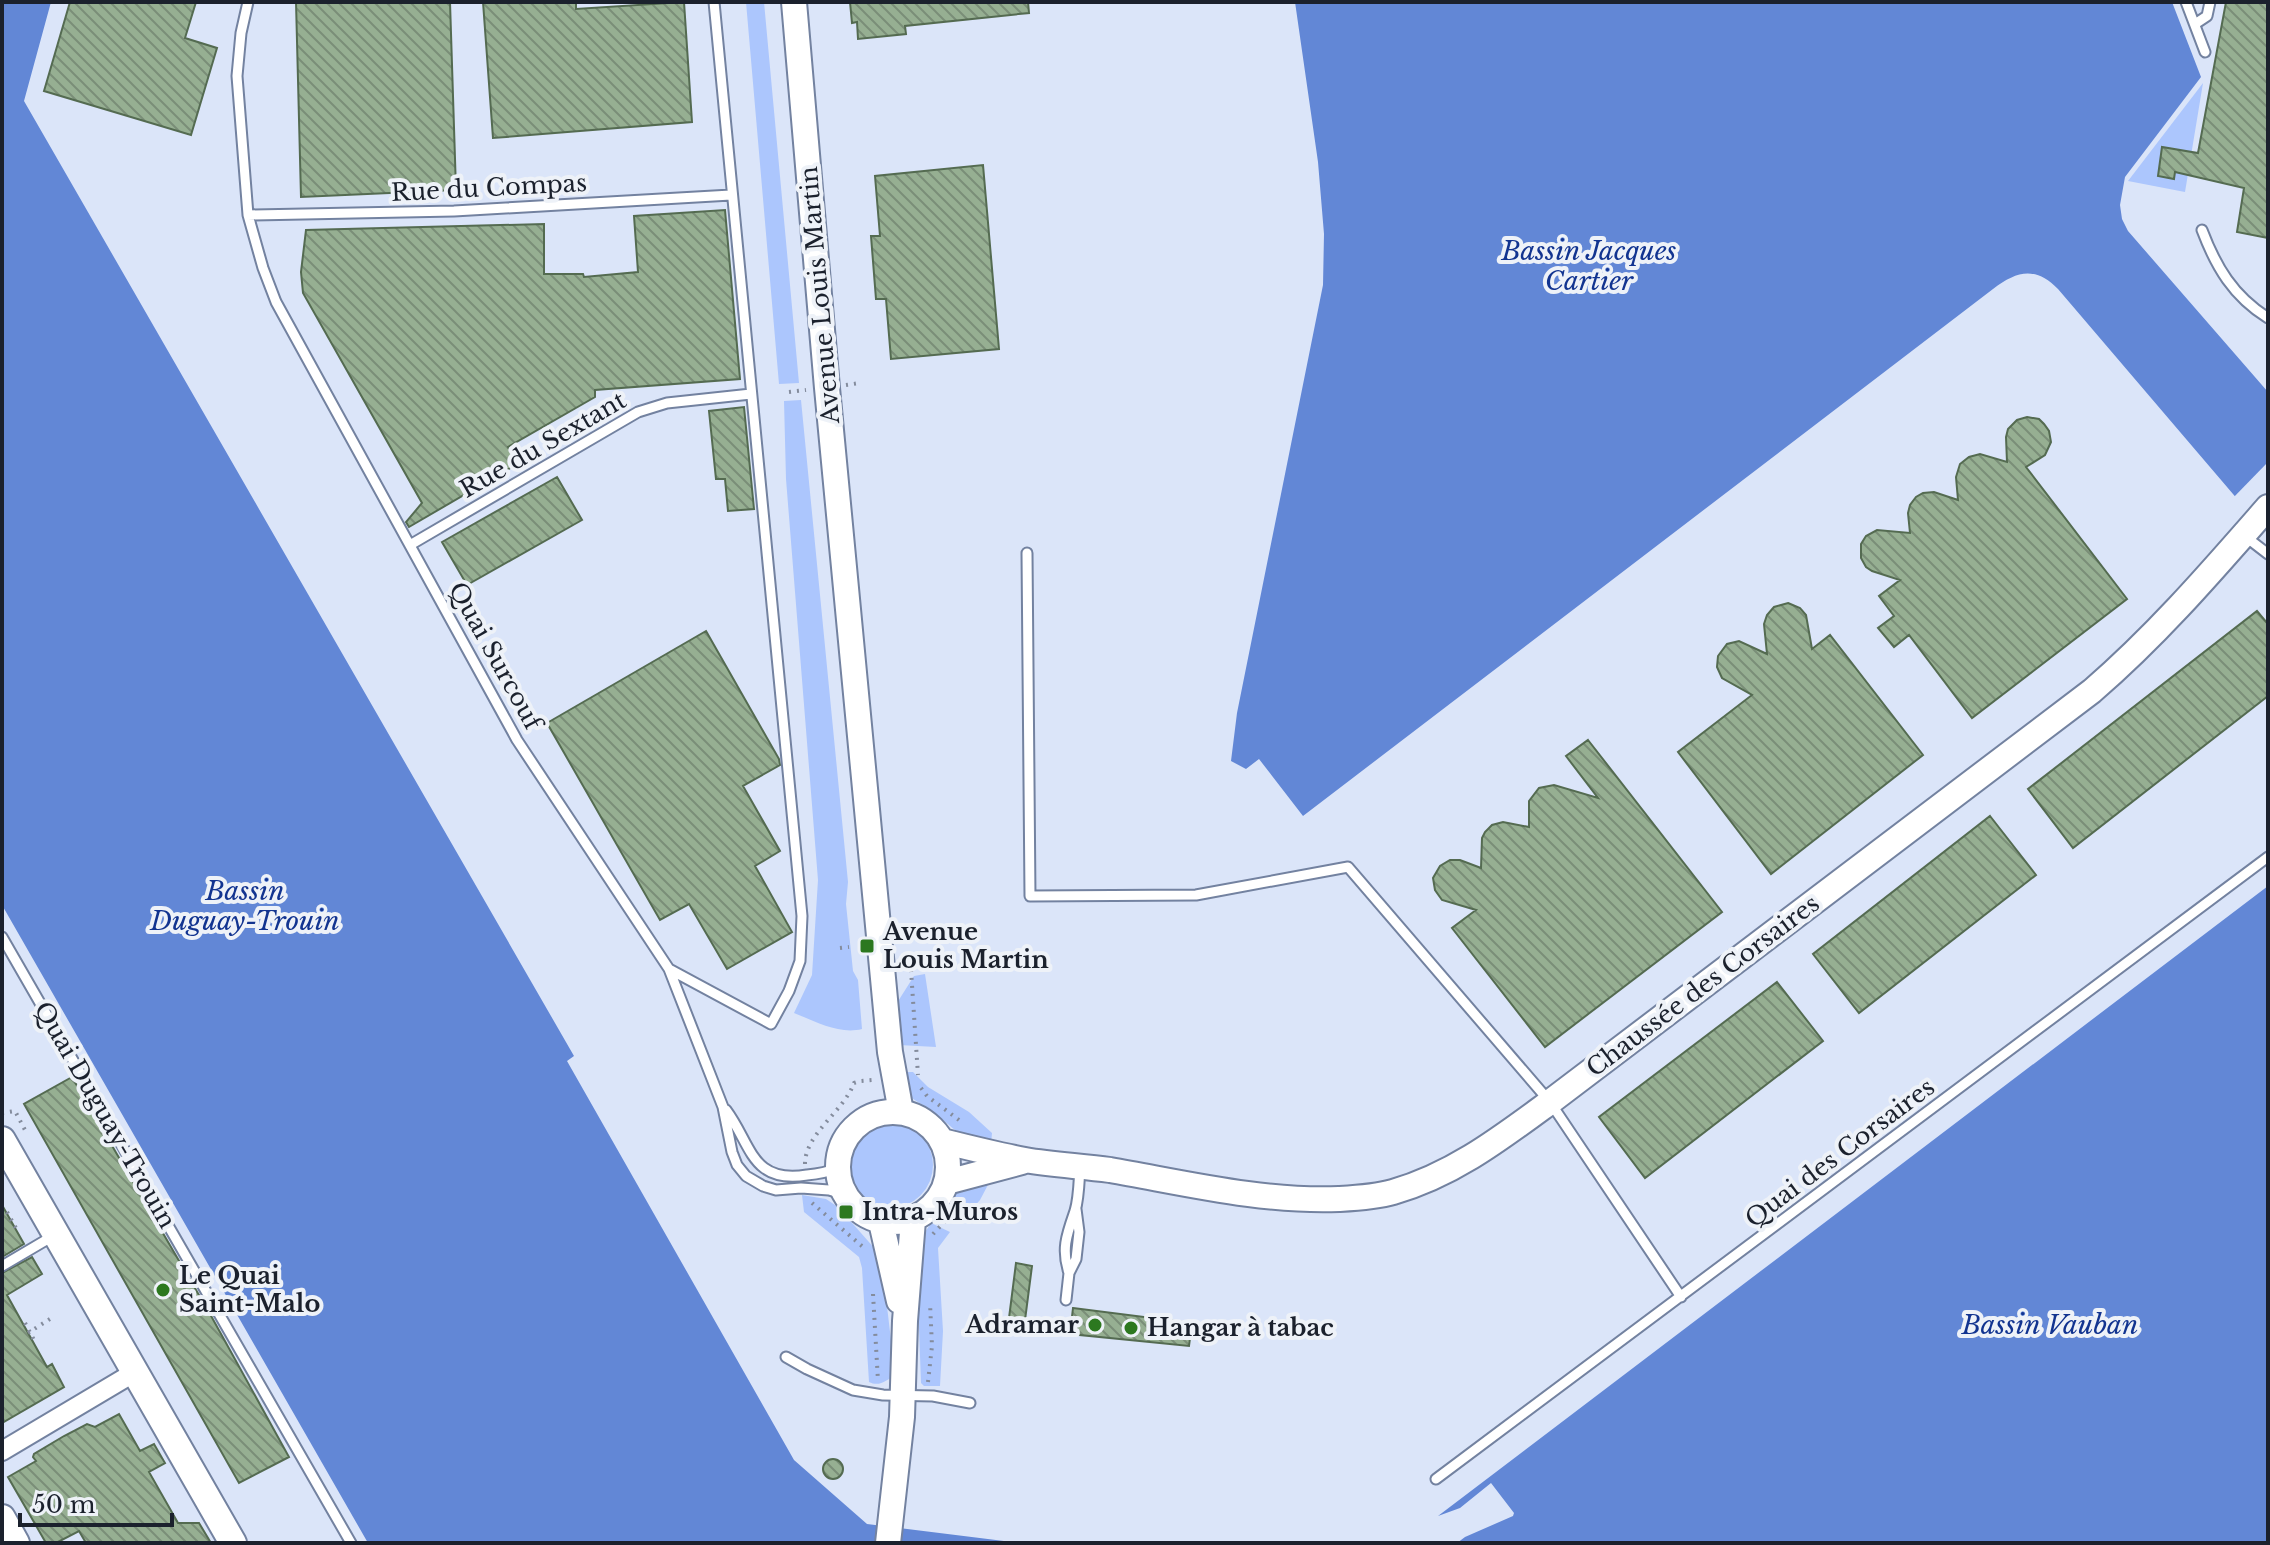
<svg xmlns="http://www.w3.org/2000/svg" width="2270" height="1545" viewBox="0 0 2270 1545" font-family="'Libre Baskerville',serif">
  <style>
    .green { fill: #acc6fd }
    .water { fill: #6287d6 }
    .pier { fill: #dbe5f9 }
    .building { fill: url(#building-back-hatch); stroke: #546b51; stroke-width: 2 }
    .lines { fill: none; stroke-linecap: round; stroke-linejoin: round }
    .service-casing { stroke: #7382a0; stroke-width: 13 }
    .minor-casing { stroke: #7382a0; stroke-width: 22 }
    .tertiary-casing { stroke: #7382a0; stroke-width: 28 }
    .secondary-casing { stroke: #7382a0; stroke-width: 30 }
    .path { stroke: #848c9d; stroke-width: 4; stroke-dasharray: 2 6; stroke-linecap: butt }
    .service { stroke: #fff; stroke-width: 9 }
    .minor { stroke: #fff; stroke-width: 18 }
    .tertiary { stroke: #fff; stroke-width: 24 }
    .secondary { stroke: #fff; stroke-width: 26 }
    .poi-dot { fill: #2c781f; stroke: #eef2f8; stroke-width: 3 }
    .labels { text-anchor: middle; stroke-width: 8; stroke-linejoin: round; paint-order: stroke }
    .street-label { font-size: 24px; fill: #1b212d; stroke: #eef2f8 }
    .poi-label { font-size: 24px; font-weight: bold; fill: #1b212d; stroke: #eef2f8; text-anchor: start }
    .water-label { font-size: 26px; font-style: italic; fill: #123490; stroke: #eef2f8 }
  </style>
  <defs>
    <pattern id="building-back-hatch" width="6" height="6" patternUnits="userSpaceOnUse" patternTransform="scale(2)"><rect width="6" height="6" fill="#96af92"/><path d="M-1 5l2 2M0 0l6 6M5-1l2 2" fill="none" stroke="#7a8e78"/></pattern>
  </defs>
  <rect width="100%" height="100%" fill="#dbe5f9"/>
  <path class="green" d="M746,2H764L799,383L779,384Z
    M2203,83L2185,192L2128,181Z
    M801,400L848,882L846,904L853,971L858,980L862,1029C839,1035 815,1021 794,1013L812,975L818,880L786,479L784,401Z
    M925,974L936,1047L899,1045L895,1006L914,976Z
    M899,1072H913L928,1087L969,1112L992,1133L991,1144C961,1139 958,1132 936,1114C915,1097 908,1104 899,1072Z
    M847 1165a43 43 0 1 1 86 0a43 43 0 1 1-86 0Z
    M990,1181L980,1200L961,1221L943,1210C956,1185 963,1182 990,1181Z
    M802,1195L826,1199L838,1207L876,1250L886,1298L895,1374C887,1381 879,1387 869,1382L862,1268L859,1257L804,1212Z
    M931,1223L950,1232L938,1248L943,1331L940,1386H924L921,1383L916,1246Z"/>
  <path class="water" d="M2,2H51L24,101L574,1056L567,1061L794,1460L867,1524L1021,1543H368L2,905Z
    M1295,2H2172L2201,77L2125,177L2120,205L2122,219L2128,231L2268,392V535L2058,289C2035,266 2017,271 1993,289L1303,816L1259,759L1246,769L1231,761L1237,713L1323,285L1324,234L1318,162Z
    M2268,886V1543H1457L1465,1537L1513,1516L1514,1513L1491,1483L1460,1508L1438,1516Z"/>
  <path class="pier" d="M2268,462V532L2264,537L2232,499Z"/>
  <path class="building" d="M70,2H196L185,38L217,48L191,135L44,91Z
    M296,2H450L456,190L301,197Z
    M483,2H576V9L684,2L692,122L493,138Z
    M850,2H1028L1029,13L905,26L906,34L858,39L857,22L852,23Z
    M2226,2H2268V238L2237,232L2244,188L2175,172L2174,179L2158,176L2162,147L2198,153Z
    M983,165L999,349L891,359L886,299H876L871,236H880L875,176Z
    M725,210L740,379L595,390V397L508,447L517,464L409,527L406,522L422,503L303,293L301,272L306,230L544,224V274H583L584,277L638,272L634,216Z
    M744,407L754,509L728,511L725,479H716L709,411Z
    M2027,417L2039,419L2044,424L2049,431L2051,442L2045,455L2026,467L2127,599L1972,718L1909,635L1894,647L1878,628L1894,616L1879,596L1900,580L1872,571L1866,567L1861,558V544L1866,536L1877,530L1910,533L1908,513L1910,505L1916,497L1923,493L1934,492L1958,500L1956,477L1960,464L1969,457L1980,454L2007,462L2006,437L2008,429L2017,420Z
    M557,477L582,520L467,585L442,542Z
    M1788,603L1800,608L1806,615L1812,649L1830,635L1923,755L1771,874L1678,752L1752,695L1722,678L1717,667L1718,656L1727,644L1739,641L1767,654L1764,624L1767,615L1774,607Z
    M2257,611L2268,624V696L2073,848L2028,789Z
    M706,631L779,759L780,765L743,786L780,851L755,866L792,932L727,969L689,904L660,920L547,723Z
    M1588,740L1722,912L1545,1047L1452,928L1476,910L1442,900L1435,890L1433,878L1440,866L1450,860H1460L1481,868L1482,838L1485,832L1492,825L1503,822L1529,827V801L1539,788L1554,785L1598,798L1566,756Z
    M1990,816L2036,875L1859,1013L1813,954Z
    M1777,982L1823,1041L1645,1178L1599,1117Z
    M72,1077L210,1314L289,1457L239,1483L24,1104Z
    M2,1205L24,1244L2,1257Z
    M32,1257L42,1274L7,1295L47,1367L52,1364L64,1387L2,1423V1273Z
    M1016,1263L1032,1266L1024,1328L1008,1326Z
    M1073,1308L1192,1323L1189,1346L1070,1334Z
    M119,1414L140,1451L154,1444L165,1463L149,1472L178,1523H199L211,1543H86L79,1531L56,1543H46L8,1477L36,1461L33,1457L34,1454L64,1436L87,1424L95,1427Z
    M823 1469a10 10 0 1 1 20 0a10 10 0 1 1-20 0Z"/>
  <g class="lines">
    <g class="service-casing">
      <path id="service" d="M248,2L241,33L237,76L248,215L263,268L276,302L517,740L669,969L723,1107L732,1152L737,1165L746,1176L763,1186L776,1190L801,1188L829,1190L839,1193L850,1203
        M2186,2L2205,52
        M2195,24L2207,16L2210,2
        M248,215L454,211L731,195
        M2202,230C2216,267 2233,296 2268,318
        M2246,537L2268,554
        M410,545L638,412L667,403L751,394
        M1027,553L1030,896L1196,895L1348,867L1550,1102L1681,1297
        M2,937L351,1543
        M669,969L771,1024L789,991L800,961L802,916L714,2
        M726,1110C752,1145 751,1184 807,1175C818,1174 828,1172 838,1168
        M2,1266L53,1236
        M1069,1273C1061,1249 1067,1234 1075,1211C1079,1198 1079,1181 1080,1167
        M1066,1300L1069,1273L1076,1259L1079,1232L1076,1209
        M786,1357L807,1369L853,1390L883,1395L933,1396L970,1403
        M1436,1479L2268,857"/>
    </g>
    <g class="minor-casing">
      <path id="minor" d="M2,1451L135,1372"/>
    </g>
    <g class="tertiary-casing">
      <path id="tertiary" d="M794,2L827,388L890,1052L901,1112
        M838 1167a55 55 0 1 1 110 0a55 55 0 1 1-110 0Z
        M942,1141C970,1148 998,1155 1025,1160C1053,1165 1082,1166 1110,1170C1185,1183 1262,1202 1339,1199C1357,1198 1376,1197 1393,1192C1453,1175 1501,1138 1550,1102L2092,691C2157,635 2212,571 2268,507
        M947,1182L1022,1162
        M881,1222L899,1301
        M888,1543L902,1417L905,1321L913,1220"/>
    </g>
    <g class="secondary-casing">
      <path id="secondary" d="M2,1140L233,1543
        M2,1518L16,1543"/>
    </g>
    <path class="path" d="M846,385L860,383
      M789,392L806,390
      M840,948L849,947
      M911,970L918,1075
      M921,1088L927,1096L963,1123
      M2,1113L15,1111L25,1130
      M805,1164C805,1134 844,1111 854,1083L860,1081L873,1080
      M812,1203L863,1247
      M7,1212L17,1230
      M933,1234L965,1200
      M873,1294L878,1381
      M25,1323L34,1340
      M28,1333L53,1317
      M928,1382L932,1346L930,1303"/>
    <use href="#service" class="service"/>
    <use href="#minor" class="minor"/>
    <use href="#tertiary" class="tertiary"/>
    <use href="#secondary" class="secondary"/>
  </g>
  <g class="poi-dot">
    <rect x="859" y="938" width="16" height="16" rx="4"/>
    <rect x="838" y="1204" width="16" height="16" rx="4"/>
    <circle cx="163" cy="1290" r="8"/>
    <circle cx="1095" cy="1325" r="8"/>
    <circle cx="1131" cy="1328" r="8"/>
  </g>
  <g class="labels">
    <g class="street-label">
      <text transform="translate(489 188) rotate(-3)" y="8">Rue du Compas</text>
      <text transform="translate(820 295) rotate(-95)" y="8">Avenue Louis Martin</text>
      <text transform="translate(543 445) rotate(-30)" y="8">Rue du Sextant</text>
      <text transform="translate(495 656) rotate(61)" y="8">Quai Surcouf</text>
      <text transform="translate(1703 986) rotate(-37)" y="8">Chaussée des Corsaires</text>
      <text transform="translate(105 1115) rotate(60)" y="8">Quai Duguay-Trouin</text>
      <text transform="translate(1840 1153) rotate(-37)" y="8">Quai des Corsaires</text>
    </g>
    <g class="poi-label">
      <text x="883" y="940">Avenue<tspan x="883" dy="28">Louis Martin</tspan></text>
      <text x="862" y="1220">Intra-Muros</text>
      <text x="179" y="1284">Le Quai<tspan x="179" dy="28">Saint-Malo</tspan></text>
      <text x="1079" y="1333" text-anchor="end">Adramar</text>
      <text x="1147" y="1336">Hangar à tabac</text>
    </g>
    <g class="water-label">
      <text x="1589" y="260">Bassin Jacques<tspan x="1589" dy="30">Cartier</tspan></text>
      <text x="245" y="900">Bassin<tspan x="245" dy="30">Duguay-Trouin</tspan></text>
      <text x="2050" y="1334">Bassin Vauban</text>
    </g>
  </g>
  <rect width="2270" height="1545" fill="none" stroke="#1b212d" stroke-width="8"/>
  <path d="M20 1513v12h152v-12" fill="none" stroke="#1b212d" stroke-width="4"/>
  <text x="32" y="1513" font-size="24" fill="#1b212d" stroke="#eef2f8" stroke-width="6" paint-order="stroke">50 m</text>
</svg>
